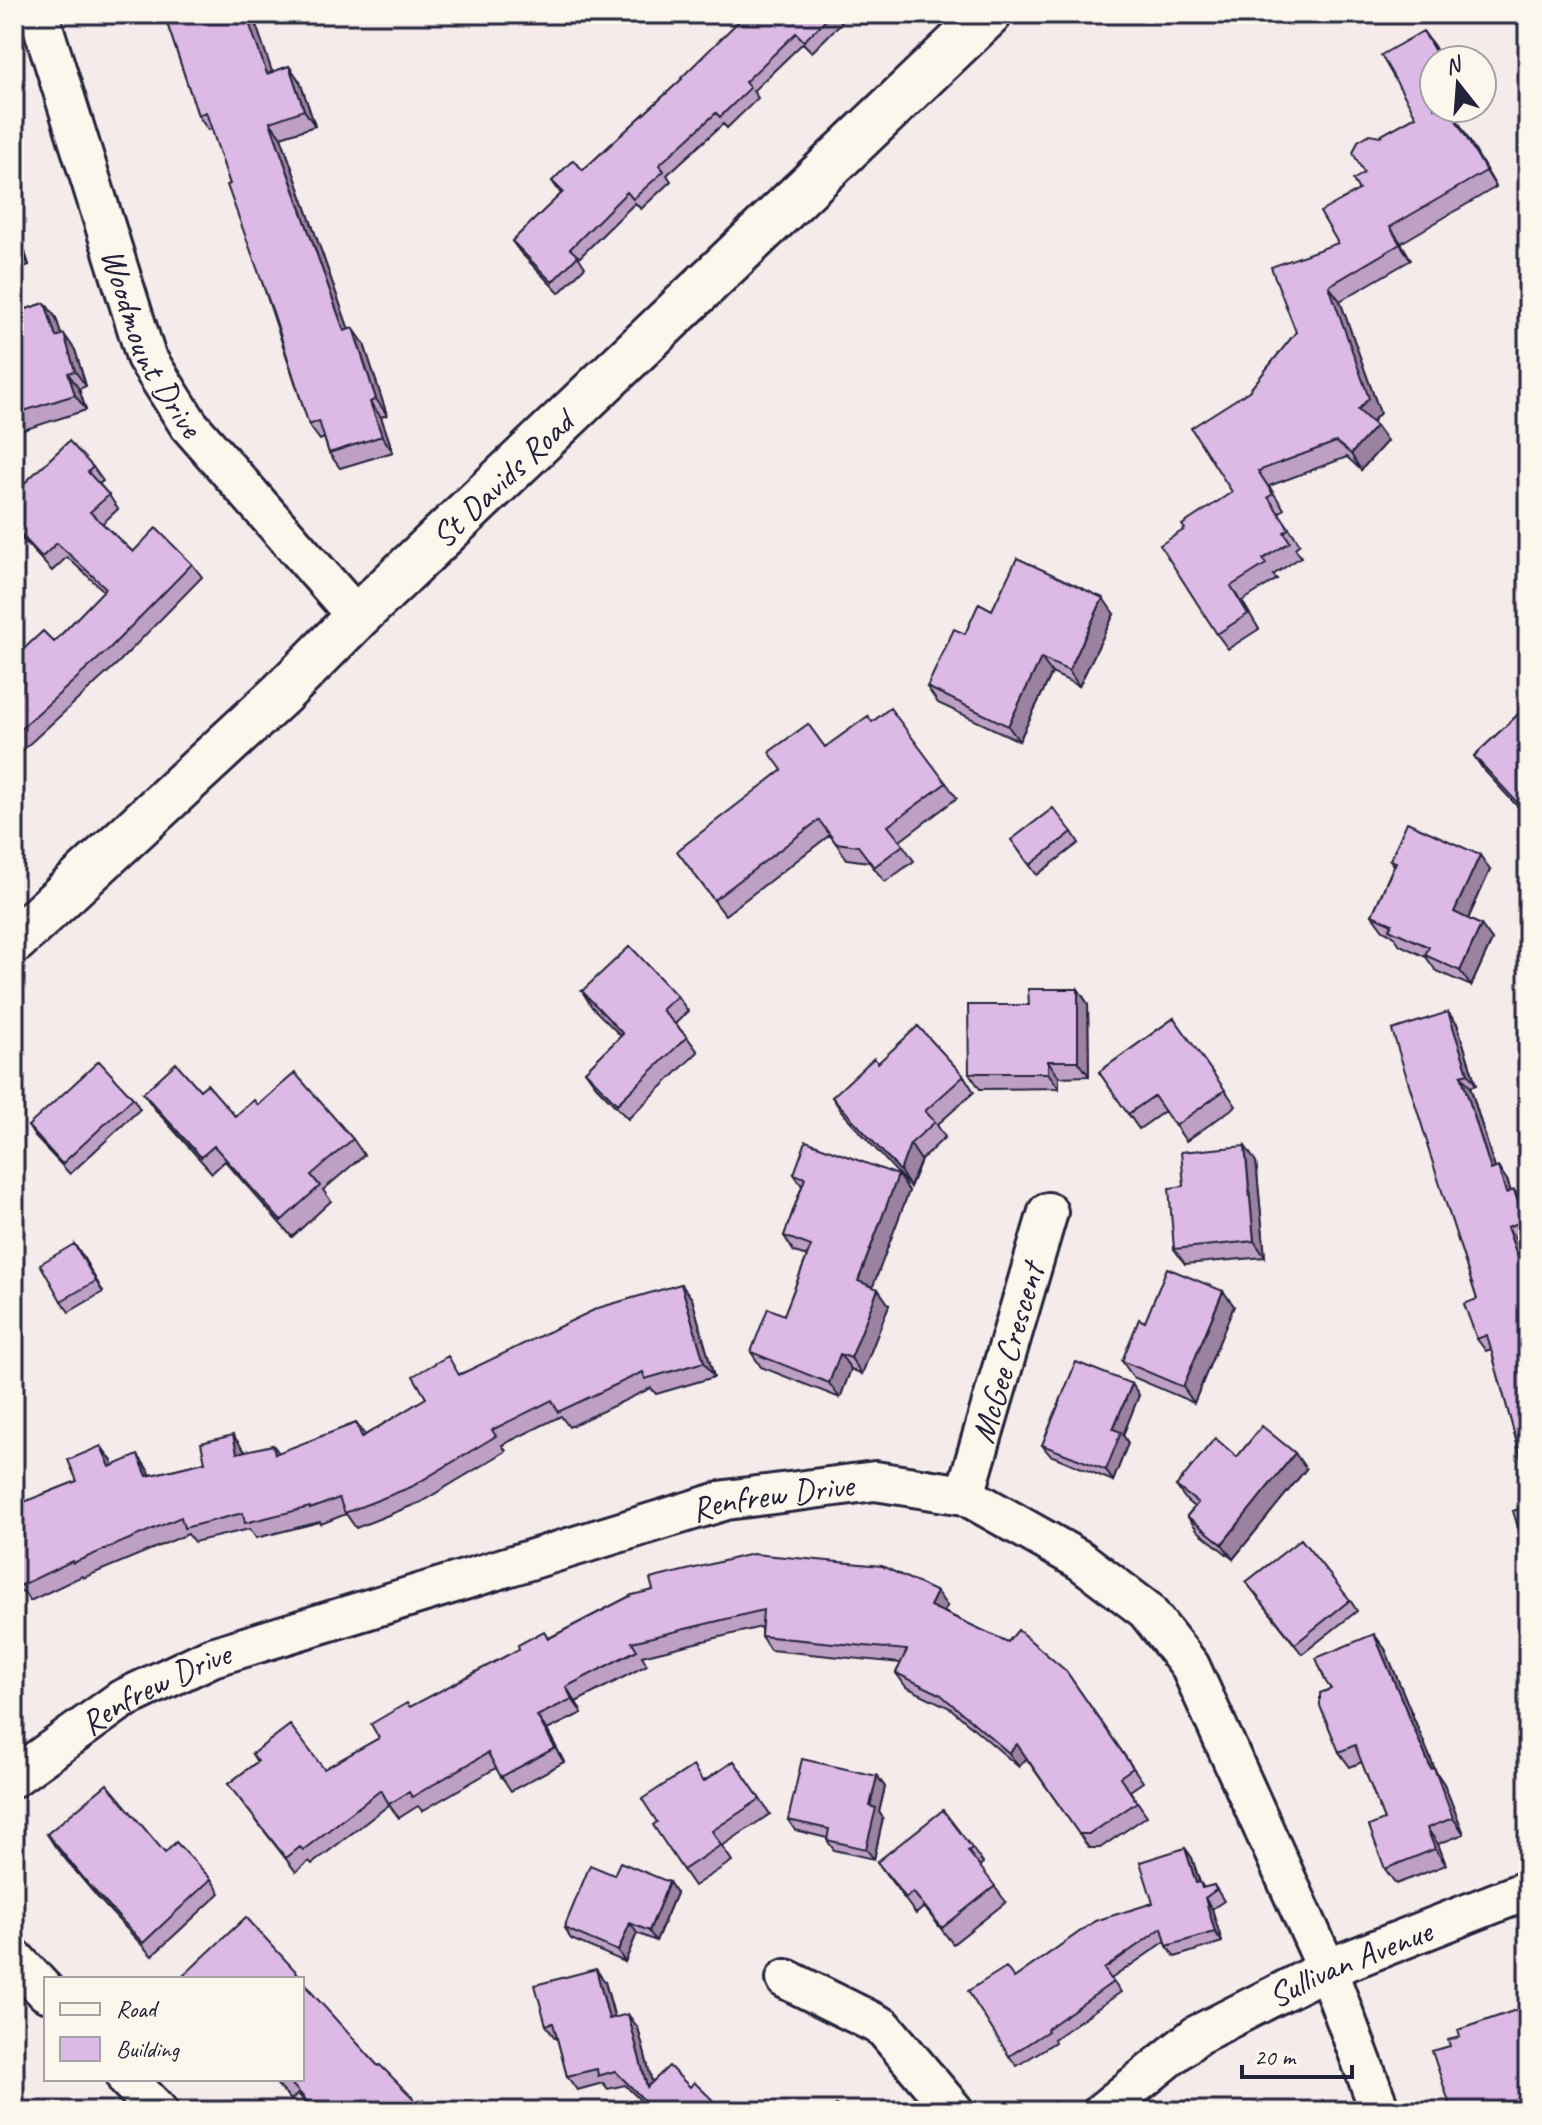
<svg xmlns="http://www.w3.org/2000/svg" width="1542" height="2125" viewBox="0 0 1542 2125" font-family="Caveat,sans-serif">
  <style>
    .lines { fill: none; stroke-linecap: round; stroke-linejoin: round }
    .minor-casing { stroke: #22223b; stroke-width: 44 }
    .secondary-casing { stroke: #22223b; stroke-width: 50 }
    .minor { stroke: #fbf7ec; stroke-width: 38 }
    .secondary { stroke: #fbf7ec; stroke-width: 44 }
    .wall { fill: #bea0c5; stroke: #22223b; stroke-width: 2 }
    .shaded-wall { fill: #9b82a0; stroke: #22223b; stroke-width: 2 }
    .building { fill: #ddbae5; stroke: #22223b; stroke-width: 2 }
    .labels { text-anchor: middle; stroke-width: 6; stroke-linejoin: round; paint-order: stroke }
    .street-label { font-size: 34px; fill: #22223b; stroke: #fbf7ec }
  </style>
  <rect width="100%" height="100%" fill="#f5ebeb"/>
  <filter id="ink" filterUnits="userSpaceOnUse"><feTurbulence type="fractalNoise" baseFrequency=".0125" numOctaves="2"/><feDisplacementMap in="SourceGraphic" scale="16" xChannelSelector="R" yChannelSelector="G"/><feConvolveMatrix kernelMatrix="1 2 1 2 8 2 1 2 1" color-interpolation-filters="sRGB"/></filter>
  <g filter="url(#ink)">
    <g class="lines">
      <g class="minor-casing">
        <g id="minor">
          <path id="s1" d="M39,14L146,357L189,425L357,617"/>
          <path id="s2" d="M965,1495L1048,1212"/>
          <path id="s3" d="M14,1777L121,1700L212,1657L726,1500L875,1481L965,1495L1080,1560L1146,1610L1190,1666L1327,1969L1380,2111"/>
          <path d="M14,1958L46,1992"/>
          <path d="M786,1979L883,2027L954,2111"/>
          <path d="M127,2079L158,2111"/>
          <path id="s4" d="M1103,2111L1197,2035L1327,1969L1528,1890"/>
        </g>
      </g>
      <g class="secondary-casing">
        <g id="secondary">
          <path id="s5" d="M14,941L281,694L357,617L989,14"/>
        </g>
      </g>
      <use href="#minor" class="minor"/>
      <use href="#secondary" class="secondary"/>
    </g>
    <path class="wall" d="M164,14H249L255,22L272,72L289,66L300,82L315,126L281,137L349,330L353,328L364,344L387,415L381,417L393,452L340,468L329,453L324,438L320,440L309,425L212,129L208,130L198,115Z
      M746,14H842L839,17L842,22L812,52L803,43L753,91L758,98L727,128L723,124L667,175L671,181L641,209L635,203L579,258L585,267L559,293L520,252L512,241L561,194L552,181L583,170L682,79Z
      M1434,46V108H1452L1451,109L1496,187L1401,243L1411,260L1340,301L1380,413L1372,422L1376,426L1387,441L1361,470L1347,457L1269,486L1284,509L1279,513L1300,544L1295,548L1301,557L1273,575L1277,579L1242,601L1259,629L1228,649L1217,634L1185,529L1232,492L1249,391L1296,332L1338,243L1364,173L1380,136L1416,116Z
      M14,218L29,265L14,270Z
      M45,303L56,318L61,335L75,350L86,386L79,389L86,410L14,433V313Z
      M93,467L103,481L99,484L109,495L118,509L102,524L133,552L192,564L202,577L118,663L14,758V658L54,642L104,591L67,557L52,571L14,530V493Z
      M992,610L1114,614L1079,686L1052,673L1019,741L938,703L927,687L965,634Z
      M1528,705V818L1483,769L1474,756Z
      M872,722L946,783L957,798L900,841L914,861L885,882L869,862L847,859L830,835L725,915L677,851L825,747Z
      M1072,832L1079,843L1037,875L1019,851Z
      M1390,860L1490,870L1468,919L1481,925L1492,940L1471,986L1436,971L1426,957L1400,945L1393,935L1383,930L1372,915L1394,865Z
      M1078,989L1088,1004L1089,1076L1059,1077V1088L980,1089L969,1073Z
      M582,991L677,996L688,1011L675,1024L687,1037L698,1052L628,1119L596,1086L585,1071L621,1036L592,1007Z
      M1174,1018L1236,1106L1186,1141L1165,1111L1139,1129L1099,1072Z
      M1457,1024L1476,1085L1470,1087L1495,1168L1507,1180L1511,1192L1523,1203L1528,1219V1235L1516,1239L1528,1273V1483L1491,1349L1486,1351L1477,1339V1299L1428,1145Z
      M878,1063L964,1076L974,1092L937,1125L945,1137L921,1160L910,1187L842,1112L832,1097Z
      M143,1093L235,1116L258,1105L353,1139L364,1155L323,1190L331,1201L292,1237L225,1161L212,1173L154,1108Z
      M133,1098L140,1109L70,1174L35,1137L28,1126Z
      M1256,1162L1265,1257L1185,1264L1174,1249L1184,1186Z
      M794,1174L898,1175L909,1191L872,1287L889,1305L862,1374L851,1369L840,1398L761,1367L751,1352L784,1315L807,1256L794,1252L784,1236L802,1186Z
      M74,1244L103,1292L69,1312L61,1301Z
      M681,1284L692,1299L714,1377L656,1394L651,1388L569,1427L561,1416L502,1445L506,1451L421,1502L356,1528L346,1514L321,1524L320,1522L256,1538L250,1529L194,1542L188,1534L83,1578L82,1576L30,1601L23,1591L14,1595V1506L77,1481L101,1446L113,1465L148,1470L151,1475L205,1462L233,1435L244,1452L273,1445L279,1453L356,1423L365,1435L426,1398L460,1374Z
      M1234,1306L1194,1403L1133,1377L1122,1361L1145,1322Z
      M1132,1384L1139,1395L1123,1435L1128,1443L1113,1481L1050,1455L1042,1445Z
      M1237,1457L1306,1469L1233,1559L1198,1531L1187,1516L1194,1507L1187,1501L1176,1486Z
      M1246,1582L1350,1600L1357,1611L1302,1654Z
      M632,1595L947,1606L944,1612L1066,1671L1143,1782L1130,1791L1147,1816L1100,1848H1089L1026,1758L1019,1767L950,1708L906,1687L896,1673L901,1663L770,1650L761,1636V1627L642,1656L647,1665L576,1702L582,1713L547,1730L564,1762L511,1791L496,1768L422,1811L418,1806L399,1818L389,1805L312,1864L309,1861L296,1872L228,1784L257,1762L252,1754L324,1769L379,1738L410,1707L549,1638Z
      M1385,1649L1436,1772L1444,1784L1464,1834L1438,1844L1446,1865L1396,1884L1385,1869L1384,1820L1362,1762L1350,1767L1339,1752L1331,1689Z
      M734,1761L770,1814L722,1846L732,1861L694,1886L683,1870L657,1822L704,1781Z
      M877,1776L885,1787L879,1812L883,1818L874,1859L834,1850L827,1840V1838L795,1830L788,1820Z
      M47,1834L165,1853L211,1879L220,1893L152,1956L99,1899L56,1848Z
      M972,1848L983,1863L979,1866L1006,1902L953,1944L924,1907L916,1914L877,1862Z
      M1185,1848L1192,1858L1200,1882L1204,1888L1214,1885L1224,1901L1212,1909L1222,1942L1175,1957L1167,1946L1166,1941L1111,1979L1121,1992L1054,2039L1055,2042L1017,2066L1009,2056L1014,1978L1153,1903Z
      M614,1875L669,1882L676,1893L656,1941L637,1933L625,1962L571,1939L564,1928Z
      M301,1977L312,1992L311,1993L378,2066L426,2111H313L298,2094L291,2100L272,2079H302V1979H183Z
      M605,1982L615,2018L638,2028L652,2083L690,2087L724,2111H651L625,2085L608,2089L603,2083L577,2090L567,2076L557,2038H555L546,2025Z
      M1528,2006V2111H1452L1450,2046Z"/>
    <path class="shaded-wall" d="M244,14H249L255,22L278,89L267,74Z
      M1423,31L1434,46L1442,60H1440Z
      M289,66L300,82L315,126L304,110Z
      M1449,108H1450L1496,187L1486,171Z
      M270,122L281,137L355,347L344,331Z
      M14,218L29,265L19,249L14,235Z
      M1390,227L1401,243L1411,260L1400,244Z
      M1329,286L1340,301L1380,413L1369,425L1358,410Z
      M45,303L56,318L67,353L56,337Z
      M353,328L364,344L387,415L376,399Z
      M64,334L75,350L86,386L75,371Z
      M68,373L79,389L86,410L75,395Z
      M370,402L381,417L393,452L382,436Z
      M1376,426L1387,441L1361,470L1351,454Z
      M1103,598L1114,614L1079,686L1069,671Z
      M1041,658L1052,673L1019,741L1008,726Z
      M1480,855L1490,870L1464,928L1454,912Z
      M1481,925L1492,940L1471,986L1460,971Z
      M1078,989L1088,1004L1089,1076L1078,1061Z
      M1448,1012L1457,1024L1476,1085L1468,1073Z
      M1048,1061L1059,1077V1088L1048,1073Z
      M1461,1075L1470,1087L1499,1182L1491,1170Z
      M910,1144L921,1160L910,1187L900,1171Z
      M1245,1146L1256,1162L1265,1257L1254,1241Z
      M1498,1167L1507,1180L1515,1205L1506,1193Z
      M898,1175L909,1191L869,1297L858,1281Z
      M1514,1190L1523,1203L1528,1219V1227L1524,1221Z
      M1507,1227L1516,1239L1528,1273V1285Z
      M74,1244L82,1255L103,1292L96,1281Z
      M681,1284L692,1299L714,1377L704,1362Z
      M878,1289L889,1305L862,1374L851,1358Z
      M1223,1291L1234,1306L1194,1403L1183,1387Z
      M840,1354L851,1369L840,1398L829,1383Z
      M1132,1384L1139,1395L1123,1435L1128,1443L1113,1481L1106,1470L1113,1429Z
      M233,1435L244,1450L248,1468L237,1453Z
      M101,1446L112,1461L120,1482L110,1467Z
      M1295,1453L1306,1469L1233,1559L1222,1544Z
      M138,1455L148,1470L157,1491L147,1476Z
      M937,1592L947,1606L940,1620L930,1606Z
      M1374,1634L1385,1649L1436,1772L1444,1784L1464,1834L1453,1818L1431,1769Z
      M566,1687L576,1702L582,1713L572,1699Z
      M537,1716L547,1730L564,1762L555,1748Z
      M1017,1744L1027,1758L1019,1767L1009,1753Z
      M877,1776L885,1787L879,1812L883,1818L874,1859L866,1849L870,1806Z
      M1427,1828L1438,1844L1446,1865L1435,1849Z
      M1185,1848L1192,1858L1203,1894L1196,1883Z
      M669,1882L676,1893L656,1941L649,1931Z
      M1205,1898L1212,1909L1222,1942L1215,1932Z
      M630,1923L637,1933L625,1962L618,1951Z
      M596,1969L605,1982L618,2032L609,2019Z
      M628,2014L638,2028L657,2101L647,2087Z"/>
    <path class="building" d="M164,14H246L267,74L289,66L304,110L270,122L344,331L353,328L376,399L370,402L382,436L329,453L319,421L309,425L274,315L227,185L230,184L206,112L198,115Z
      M746,14H832L804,41L796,33L745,82L750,88L720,117L716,113L659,165L664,171L633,199L627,192L570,249L578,256L552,282L512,241L563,192L552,181L573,160L583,170L682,79L681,78Z
      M1423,31L1440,60H1434V108H1449L1486,171L1390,227L1400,244L1329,286L1369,398L1358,410L1376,426L1351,454L1336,442L1258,471L1273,494L1268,497L1289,529L1284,532L1290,542L1263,559L1266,564L1231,586L1248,614L1217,634L1160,545L1185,529L1182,525L1232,492L1191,428L1249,391L1296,332L1271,267L1338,243L1320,212L1359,190L1353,180L1364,173L1353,153L1358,141L1370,134L1380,136L1416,116L1381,55Z
      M14,235L19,249L14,251Z
      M45,303L56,337L64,334L75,371L68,373L75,395L14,414V313Z
      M69,441L93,467L88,472L109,495L90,512L133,552L156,528L192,564L109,649L14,735V658L43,631L54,642L106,588L57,543L42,557L14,527V493Z
      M1017,558L1103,598L1069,671L1041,658L1008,726L927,687L954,629L965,634L979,603L992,610Z
      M1528,705V814L1474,756Z
      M890,708L946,783L888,826L903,845L874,867L858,846L836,843L819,820L714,900L677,851L782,770L769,752L808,724L825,747L868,716L872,722Z
      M1053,808L1072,832L1030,865L1011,840Z
      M1407,822L1480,855L1454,912L1481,925L1460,971L1425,955L1429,947L1389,929L1392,924L1372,915L1396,862L1390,860Z
      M630,946L677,996L662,1010L687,1037L617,1104L585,1071L623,1034L582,991Z
      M1028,989H1078V1061H1048V1073H969L968,1005H1029Z
      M1448,1012L1468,1073L1461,1075L1491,1170L1498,1167L1506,1193L1514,1190L1524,1221L1507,1227L1528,1285V1483L1487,1335L1477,1339L1464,1304L1477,1299L1427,1145H1428L1392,1030Z
      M1174,1018L1225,1090L1175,1126L1154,1096L1128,1114L1099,1072Z
      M918,1026L964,1076L925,1111L935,1122L910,1144L900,1171L832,1097L874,1058L878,1063Z
      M99,1061L133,1098L62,1164L28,1126Z
      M176,1063L200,1090L207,1084L235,1116L254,1100L258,1105L295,1073L353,1139L311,1175L320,1186L281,1221L214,1146L201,1157L143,1093Z
      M806,1141L898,1175L858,1281L878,1289L851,1358L840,1354L829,1383L751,1352L768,1308L784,1315L811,1246L784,1236L805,1178L794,1174Z
      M1245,1146L1254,1241L1174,1249L1169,1188L1184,1186L1181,1152Z
      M74,1244L96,1281L61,1301L40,1264Z
      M1167,1268L1223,1291L1183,1387L1122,1361L1139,1319L1145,1322Z
      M681,1284L704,1362L645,1379L643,1372L558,1412L552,1400L492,1430L496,1436L411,1487L345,1513L339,1498L310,1509V1507L245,1523L243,1513L184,1528L181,1517L73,1563L72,1561L20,1586L14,1575V1506L77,1481L68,1460L101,1446L110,1467L138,1455L147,1476L205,1462L201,1443L233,1435L237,1453L273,1445L275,1454L356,1423L362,1437L426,1398L413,1376L448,1356L459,1375L598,1308Z
      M1076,1362L1132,1384L1113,1429L1121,1432L1106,1470L1042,1445Z
      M1262,1426L1295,1453L1222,1544L1187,1516L1198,1503L1176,1486L1215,1438L1237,1457Z
      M1528,1506V1559L1513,1511Z
      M1301,1539L1350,1600L1295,1644L1246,1582Z
      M752,1554L882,1566L937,1592L930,1606L1008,1642L1018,1630L1066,1671L1133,1768L1120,1777L1137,1802L1090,1834H1079L1017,1744L1009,1753L940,1694L896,1673L907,1650L761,1636L763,1610L632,1642L637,1650L566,1687L572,1699L537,1716L555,1748L501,1777L488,1753L412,1797L409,1792L389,1804L381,1790L303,1850L300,1847L286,1858L228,1784L258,1761L252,1754L290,1725L324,1769L379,1738L371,1724L407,1703L410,1707L519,1649L518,1645L544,1631L548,1639L632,1595L653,1590L650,1579Z
      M1374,1634L1431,1769L1434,1768L1453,1818L1427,1828L1435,1849L1385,1869L1369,1826L1384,1820L1355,1745L1339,1752L1320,1706V1693L1331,1689L1326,1682L1316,1658Z
      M802,1759L877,1776L870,1806L876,1808L866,1849L827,1840L829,1829L788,1820Z
      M734,1761L760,1799L712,1831L721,1845L683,1870L653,1825L657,1822L642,1799L693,1766L703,1782Z
      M107,1784L165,1853L176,1842L211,1879L143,1943L90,1886L47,1834Z
      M943,1810L972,1848L968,1851L995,1886L942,1928L913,1892L906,1898L877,1862Z
      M1185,1848L1196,1883L1200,1882L1202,1888L1214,1885L1216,1890L1205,1898L1215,1932L1167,1946L1162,1928L1104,1969L1113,1982L1047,2029L1048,2031L1009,2056L968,1991L1006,1967L1014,1978L1095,1921L1153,1903L1140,1862Z
      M620,1862L669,1882L649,1931L630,1923L618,1951L564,1928L590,1865L614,1875Z
      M246,1917L301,1977L299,1979H183L182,1977Z
      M596,1969L609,2019L628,2014L647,2087L669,2066L690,2087L694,2082L724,2111H655L615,2071L598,2076L597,2069L567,2076L553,2023L546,2025L535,1985Z
      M302,1982L378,2066L380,2065L426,2111H316L287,2079H302Z
      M1528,2006V2103L1508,2109L1509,2111H1452L1432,2051L1450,2046L1448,2040L1460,2037L1458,2030Z
      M275,2079H286L280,2084Z
      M836,2105L841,2111H830Z"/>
  </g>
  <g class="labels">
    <g class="street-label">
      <text dy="12" stroke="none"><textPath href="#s1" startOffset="348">Woodmount Drive</textPath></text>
      <text dy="12" stroke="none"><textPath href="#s5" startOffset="672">St Davids Road</textPath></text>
      <text dy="12" stroke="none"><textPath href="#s2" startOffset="148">McGee Crescent</textPath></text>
      <text dy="12" stroke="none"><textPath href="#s3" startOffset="816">Renfrew Drive</textPath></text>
      <text dy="12" stroke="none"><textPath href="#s3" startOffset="168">Renfrew Drive</textPath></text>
      <text dy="12" stroke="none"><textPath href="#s4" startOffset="290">Sullivan Avenue</textPath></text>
    </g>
  </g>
  <rect width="1542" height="2125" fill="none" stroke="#fbf7ec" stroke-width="48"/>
  <rect x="24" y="24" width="1494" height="2077" fill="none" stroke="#22223b" stroke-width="3" filter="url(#ink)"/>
  <rect x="44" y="1977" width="260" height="104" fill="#fbf7ec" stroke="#a4a2a5" stroke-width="2"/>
  <rect x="60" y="2003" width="40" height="12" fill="#fbf7ec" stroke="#a4a2a5" stroke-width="2"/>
  <text x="116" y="2017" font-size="24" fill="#22223b">Road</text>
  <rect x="60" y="2037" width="40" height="24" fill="#ddbae5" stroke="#a4a2a5" stroke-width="2"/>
  <text x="116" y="2057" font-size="24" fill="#22223b">Building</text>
  <g transform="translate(1458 84) rotate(343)"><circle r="38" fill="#fbf7ec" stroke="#a4a2a5" stroke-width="2"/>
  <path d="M0-6L14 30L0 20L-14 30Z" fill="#22223b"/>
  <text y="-12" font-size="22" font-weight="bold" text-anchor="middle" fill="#22223b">N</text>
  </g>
  <path d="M1242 2065v12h110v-12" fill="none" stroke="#22223b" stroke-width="4"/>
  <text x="1254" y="2065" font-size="24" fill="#22223b" stroke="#fbf7ec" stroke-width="6" paint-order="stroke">20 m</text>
</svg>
